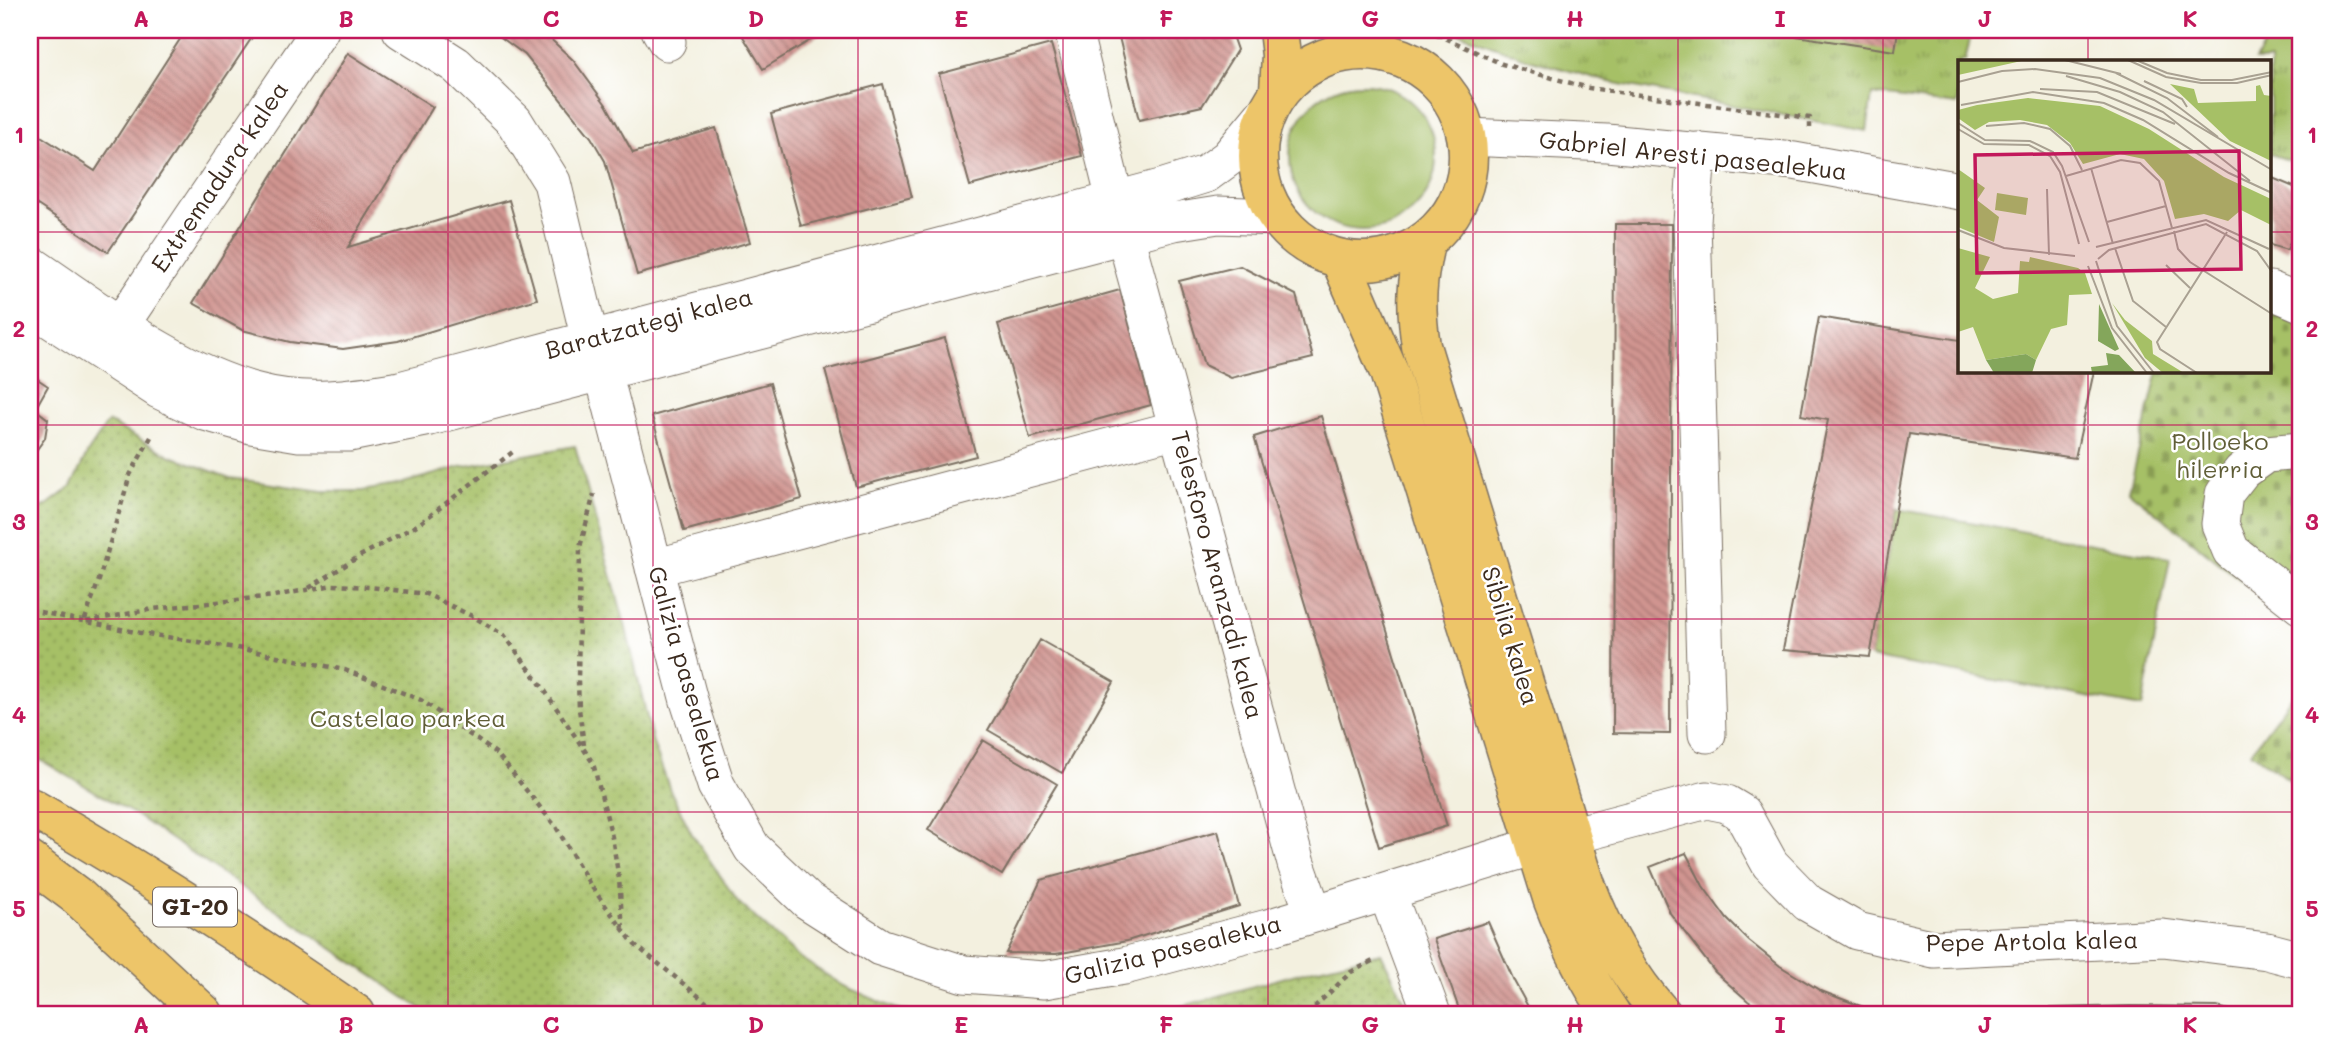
<svg xmlns="http://www.w3.org/2000/svg" width="2331" height="1044" viewBox="0 0 2331 1044" font-family="Mali,sans-serif">
  <style>
    .grass { fill: url(#grass-tufts); stroke: #707542; stroke-width: 2 }
    .cemetery { fill: url(#cemetery-stones); stroke: #707542; stroke-width: 2 }
    .park { fill: url(#park-dots); stroke: #707542; stroke-width: 2 }
    .garden { fill: #a6c066; stroke: #707542; stroke-width: 2 }
    .building { fill: url(#building-back-hatch) }
    .lines { fill: none; stroke-linecap: round; stroke-linejoin: round }
    .minor-casing { stroke: #7b6f62; stroke-width: 39 }
    .major-casing { stroke: #7b6f62; stroke-width: 41 }
    .highway-casing { stroke: #7b6f62; stroke-width: 41 }
    .path { stroke: #7b6f62; stroke-width: 4.5; stroke-dasharray: 5 5; stroke-linecap: butt }
    .minor { stroke: #fff; stroke-width: 37 }
    .major { stroke: #edc569; stroke-width: 38 }
    .highway { stroke: #edc569; stroke-width: 38 }
    .grid { fill: none; stroke: #c2185b; stroke-width: 2; stroke-opacity: 0.55 }
    .labels { text-anchor: middle; stroke-width: 5; stroke-linejoin: round; paint-order: stroke }
    .shield { fill: #fff; stroke: #766a62; stroke-width: 2 }
    .shield-label { font-size: 23px; font-weight: bold; fill: #3b2a1e }
    .street-label { font-size: 24px; fill: #3b2a1e; stroke: #fff }
    .park-label { font-size: 24px; fill: #605e37; stroke: #fff }
    .inset-road { fill: none; stroke: #a9a192; stroke-width: 2 }
    .view { fill: #c2185b; fill-opacity: 0.15; stroke: #c2185b; stroke-width: 3.5 }
    .inset-edge { fill: none; stroke: #3b2a1e; stroke-width: 3.5 }
    .neatline { fill: none; stroke: #c2185b; stroke-width: 2.5 }
    .grid-label { font-size: 23px; text-anchor: middle; font-weight: bold; fill: #c2185b }
  </style>
  <defs>
    <pattern id="grass-tufts" width="24" height="20" patternUnits="userSpaceOnUse" patternTransform="scale(1.75)"><rect width="24" height="20" fill="#a6c066"/><path d="M3 7l-1-3M5 7V3M7 7l1-3M15 17l-1-3M17 17v-4M19 17l1-3" fill="none" stroke="#889c53"/></pattern>
    <pattern id="cemetery-stones" width="16" height="16" patternUnits="userSpaceOnUse" patternTransform="scale(1.75)"><rect width="16" height="16" fill="#a6c066"/><path d="M2 7V4a2 2 0 0 1 4 0v3zM10 15v-3a2 2 0 0 1 4 0v3z" fill="#889c53"/></pattern>
    <pattern id="park-dots" width="8" height="8" patternUnits="userSpaceOnUse" patternTransform="scale(1.75)"><rect width="8" height="8" fill="#a6c066"/><path d="M2 2h.1M6 6h.1" fill="none" stroke="#889c53" stroke-width="1.8" stroke-linecap="round"/></pattern>
    <pattern id="building-back-hatch" width="6" height="6" patternUnits="userSpaceOnUse" patternTransform="scale(1.75)"><rect width="6" height="6" fill="#d09490"/><path d="M-1 5l2 2M0 0l6 6M5-1l2 2" fill="none" stroke="#aa7975"/></pattern>
  </defs>
  <rect width="100%" height="100%" fill="#fff"/>
  <filter id="ink" filterUnits="userSpaceOnUse"><feTurbulence type="fractalNoise" baseFrequency=".0143" numOctaves="2"/><feDisplacementMap in="SourceGraphic" scale="14" xChannelSelector="R" yChannelSelector="G"/><feConvolveMatrix kernelMatrix="1 2 1 2 8 2 1 2 1" color-interpolation-filters="sRGB"/></filter>
  <filter id="wash" filterUnits="userSpaceOnUse"><feTurbulence type="fractalNoise" baseFrequency=".00686" numOctaves="4" result="noise"/><feDisplacementMap in="SourceGraphic" scale="28" xChannelSelector="R" yChannelSelector="G"/><feGaussianBlur stdDeviation="1.57" result="paint"/><feColorMatrix in="noise" values="0 0 0 0 0 0 0 0 0 0 0 0 0 0 0 0 0 1.4 0 .05"/><feComposite in="paint" operator="in"/></filter>
  <g filter="url(#wash)">
    <rect width="100%" height="100%" fill="#f3f0df"/>
    <path class="grass" d="M1451,30H1972L1965,61H1960V88L1957,105L1872,94L1867,131L1609,82L1528,59Z
      M2272,30H2301V164L2270,154V61H2255Z"/>
    <path class="cemetery" d="M2270,312L2301,326V628L2129,491L2158,371H2270Z
      M2301,684V788L2251,752Z"/>
    <path class="park" d="M108,422L171,456L230,478L322,491H362L396,485L460,467L575,446L625,624L653,743L670,790L692,834L738,902L797,956L844,986L894,1008L915,1014H429L134,814L30,754V514L47,505L71,487L88,452Z
      M1381,953L1411,1014H1155L1314,969Z"/>
    <path class="garden" d="M1290 157a73 73 0 1 1 146 0a73 73 0 1 1-146 0Z
      M1897,509L2170,558L2142,707L1870,657Z"/>
    <g id="blocks">
      <path class="building" d="M186,30H257L108,252L30,200V129L95,171Z
        M491,30H541L573,60L607,106L633,153L716,128L750,242L637,275L605,161L591,137L525,55Z
        M739,30H827L763,69Z
        M1123,30H1230L1237,50L1202,106L1139,120L1119,37Z
        M1783,30H1898L1895,51L1783,34Z
        M1051,44L1082,156L970,186L939,74Z
        M348,53L433,107L348,247L509,200L537,299L398,341L343,349L290,342L242,330L193,303Z
        M883,84L912,197L801,226L771,114Z
        M2270,177L2301,190V213L2287,250L2270,245Z
        M1615,224H1672L1670,734L1613,733Z
        M1240,266L1296,295L1313,358L1231,378L1204,365L1179,281Z
        M1120,290L1151,405L1030,438L998,324Z
        M1819,317L1960,340V371H2094L2075,458L1909,434L1870,657L1783,650L1828,420L1801,415Z
        M945,338L976,456L856,487L825,370Z
        M30,374L48,386L35,409L48,419L45,438L30,459Z
        M770,383L802,499L684,531L652,416Z
        M1321,416L1447,826L1379,847L1254,437Z
        M1040,640L1114,682L1062,773L988,730Z
        M983,740L1057,784L1002,875L928,830Z
        M1218,831L1239,906L1127,941L1056,954L1006,953L1041,880Z
        M1686,853L1703,886L1727,919L1749,941L1780,966L1821,991L1866,1008L1890,1014H1769L1748,1001L1715,972L1670,913L1650,867Z
        M1488,922L1514,981L1532,1014H1462L1460,1012L1434,939Z
        M2130,1006L2217,1007L2242,1013L1976,1014V1010Z"/>
    </g>
  </g>
  <g filter="url(#ink)">
    <use href="#blocks" fill-opacity="0" stroke="#7b6f62" stroke-width="2"/>
    <g class="lines">
      <g class="minor-casing">
        <path id="minor" d="M401,30L456,65L514,121L552,182L590,340
          M660,30L667,42
          M1073,30L1115,200
          M1377,30L1380,52
          M1467,137L1607,143L1794,161L1960,191
          M1697,151L1692,222L1707,734
          M1125,235L1296,864L1314,914
          M30,264C99,310 176,371 257,392C304,405 353,398 400,390L1161,188L1206,174L1228,158L1267,111
          M2270,290L2301,303
          M30,306L159,390L205,412L251,425L299,433H349L430,417L1174,222L1218,215L1277,217
          M121,324L320,30
          M603,372L689,701L716,785L752,848L808,901L880,947L964,974L1044,980L1124,966L1268,928L1535,846
          M2301,451L2266,454L2242,471L2224,494L2220,524L2231,551L2301,606
          M654,568L1177,429
          M1571,836L1707,800L1727,804L1742,813L1770,864L1808,903L1857,931L1934,949L2163,938L2267,951L2301,960
          M1387,893L1432,1014"/>
      </g>
      <g class="major-casing">
        <path id="major" d="M1278,30L1281,55L1279,90
          M1258 156a105 105 0 1 1 210 0a105 105 0 1 1-210 0Z
          M1426,240C1416,281 1415,305 1421,346L1586,885C1604,933 1628,976 1662,1014
          M1340,259L1389,372L1552,898C1568,941 1585,976 1611,1014"/>
      </g>
      <g class="highway-casing">
        <path id="highway" d="M30,807C142,871 250,941 356,1014
          M30,861L77,896L204,1014"/>
      </g>
      <path class="path" d="M1428,30L1502,64L1589,88L1810,118V128
        M151,437L130,475L99,580L84,622L153,609L274,596L333,585L370,587L426,594L474,617L505,636L539,682L593,763L612,837L619,879L623,929
        M309,588L360,556L419,524L514,451
        M30,610L135,632L243,649L345,670L421,700L497,754L556,827L591,886L634,944L721,1014
        M584,745L579,709L578,681L580,547L594,494
        M1307,1014L1351,972L1373,961"/>
      <use href="#minor" class="minor"/>
      <use href="#major" class="major"/>
      <use href="#highway" class="highway"/>
    </g>
  </g>
  <path class="grid" d="M243,30V1014M448,30V1014M653,30V1014M858,30V1014M1063,30V1014M1268,30V1014M1473,30V1014M1678,30V1014M1883,30V1014M2088,30V61M30,232H1960M2270,232H2301M2088,371V1014M30,425H2301M30,619H2301M30,812H2301"/>
  <g class="labels">
    <rect class="shield" x="153" y="887.5" width="84" height="39" rx="5"/>
    <g class="shield-label">
      <text x="195" y="915">GI-20</text>
    </g>
    <g class="street-label">
      <text transform="translate(1693 156) rotate(6)" y="8">Gabriel Aresti pasealekua</text>
      <text transform="translate(220 177) rotate(-56)" y="8">Extremadura kalea</text>
      <text transform="translate(649 324) rotate(-15)" y="8">Baratzategi kalea</text>
      <text transform="translate(1217 575) rotate(75)" y="8">Telesforo Aranzadi kalea</text>
      <text transform="translate(1510 636) rotate(73)" y="8">Sibilia kalea</text>
      <text transform="translate(686 674) rotate(74)" y="8">Galizia pasealekua</text>
      <text transform="translate(2032 942) rotate(-1)" y="8">Pepe Artola kalea</text>
      <text transform="translate(1173 950) rotate(-14)" y="8">Galizia pasealekua</text>
    </g>
    <g class="park-label">
      <text x="2220" y="450">Polloeko<tspan x="2220" dy="28">hilerria</tspan></text>
      <text x="408" y="727">Castelao parkea</text>
    </g>
  </g>
  <g transform="translate(1958 60)">
    <rect width="313" height="313" fill="#f3f0df"/>
    <path d="M0,0H68L0,15ZM0,188L32,197L17,228L35,239L60,233L62,201L71,202L72,197L120,208L127,213L134,234L111,235L109,265L93,269L78,300L68,294L28,300L15,267L0,272Z" fill="#a6c066"/>
    <path d="M141,244L161,289L157,291L140,281ZM148,293L161,295L178,313H134L133,307L150,305ZM68,294L78,300L74,313H36L28,300Z" fill="#84a65b"/>
    <path d="M0,109L27,128L19,140L41,157L36,182L0,167Z" fill="#a6c066"/>
    <path d="M212,24L236,29L240,43L298,41V26L302,25L306,35L313,36V101L272,81ZM70,38L142,46L191,69L266,117L313,139V165L283,150L270,161L246,154L217,159L206,121L186,99L162,94L125,104L112,83L89,65L62,60L31,62L17,70L0,58V50L19,45ZM154,243L167,260L194,281L195,294L226,313H205L187,298Z" fill="#a6c066"/>
    <path d="M39,133L70,138L68,155L37,150Z" fill="#a6c066"/>
    <path class="inset-road" d="M107,0L163,14M170,0L208,17L243,23H279L314,15M178,0L209,13L243,20H274L314,12M158,13L209,38L260,77M108,16L162,32L205,52L292,121M186,21L224,39L229,47M0,22L44,11L77,9L142,18L196,40L314,110M82,29L139,32L217,64M3,45L75,32L146,43L185,60L271,113L314,133M0,63L27,80L72,81L95,92L104,106L131,182M28,66L66,63L92,69L112,86L124,110M0,69L26,84L71,85L92,96L102,112L121,184M133,108L155,184M108,116L163,100L182,103L201,121L214,168M89,129L91,195M149,162L208,146M0,170L46,188L117,196M216,171L220,189L232,202L314,254M138,187L248,160L311,189M157,188L175,241L208,267M140,199L151,190L248,164L299,191L314,212M138,201L159,266L196,313M208,205L232,228M130,206L154,268L189,313M239,313L202,289L199,282L269,172"/>
    <path class="view" d="M281,91L283,209L19,213L17,95Z"/>
    <rect width="313" height="313" class="inset-edge"/>
  </g>
  <rect width="2331" height="1044" fill="none" stroke="#fff" stroke-width="77"/>
  <rect x="38" y="38" width="2254" height="968" class="neatline"/>
  <g class="grid-label">
    <text x="141" y="27">A</text>
    <text x="346" y="27">B</text>
    <text x="551" y="27">C</text>
    <text x="756" y="27">D</text>
    <text x="961" y="27">E</text>
    <text x="1166" y="27">F</text>
    <text x="1370" y="27">G</text>
    <text x="1575" y="27">H</text>
    <text x="1780" y="27">I</text>
    <text x="1985" y="27">J</text>
    <text x="2190" y="27">K</text>
    <text x="19" y="143">1</text>
    <text x="2312" y="143">1</text>
    <text x="19" y="337">2</text>
    <text x="2312" y="337">2</text>
    <text x="19" y="530">3</text>
    <text x="2312" y="530">3</text>
    <text x="19" y="723">4</text>
    <text x="2312" y="723">4</text>
    <text x="19" y="917">5</text>
    <text x="2312" y="917">5</text>
    <text x="141" y="1033">A</text>
    <text x="346" y="1033">B</text>
    <text x="551" y="1033">C</text>
    <text x="756" y="1033">D</text>
    <text x="961" y="1033">E</text>
    <text x="1166" y="1033">F</text>
    <text x="1370" y="1033">G</text>
    <text x="1575" y="1033">H</text>
    <text x="1780" y="1033">I</text>
    <text x="1985" y="1033">J</text>
    <text x="2190" y="1033">K</text>
  </g>
</svg>
